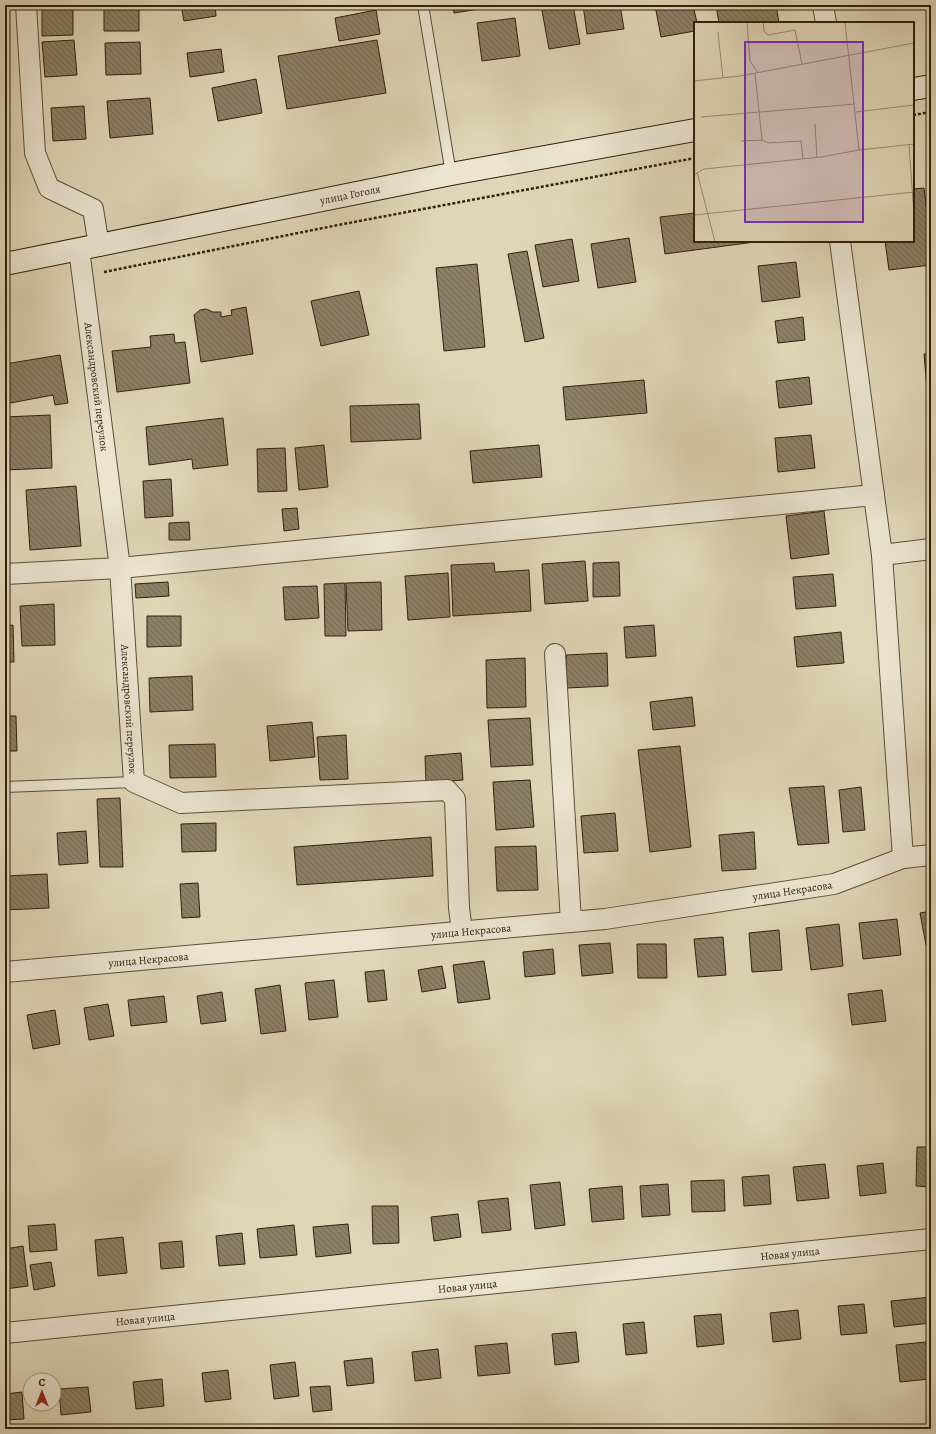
<svg xmlns="http://www.w3.org/2000/svg" width="936" height="1434" viewBox="0 0 936 1434" font-family="Alegreya,serif">
  <style>
    .building { fill: url(#building-back-hatch); stroke: #32200c }
    .lines { fill: none; stroke-linecap: round; stroke-linejoin: round }
    .service-casing { stroke: #5d4e37; stroke-width: 12 }
    .minor-casing { stroke: #5d4e37; stroke-width: 22 }
    .secondary-casing { stroke: #32200c; stroke-width: 24 }
    .path { stroke: #32200c; stroke-width: 2.5; stroke-dasharray: 3 2; stroke-linecap: butt }
    .service { stroke: #eae4d0; stroke-width: 10 }
    .minor { stroke: #eae4d0; stroke-width: 20 }
    .secondary { stroke: #eae4d0; stroke-width: 22 }
    .labels { text-anchor: middle; stroke-width: 3; stroke-linejoin: round; paint-order: stroke }
    .street-label { font-size: 11px; fill: #32200c; stroke: #eae4d0 }
    .inset-road { fill: none; stroke: #9a8d73; stroke-width: 1 }
    .view { fill: #7b2cbf; fill-opacity: 0.15; stroke: #7b2cbf; stroke-width: 2 }
    .inset-edge { fill: none; stroke: #32200c; stroke-width: 2 }
  </style>
  <defs>
    <pattern id="building-back-hatch" width="6" height="6" patternUnits="userSpaceOnUse"><rect width="6" height="6" fill="#8c7f65"/><path d="M-1 5l2 2M0 0l6 6M5-1l2 2" fill="none" stroke="#736852"/></pattern>
  </defs>
  <rect width="100%" height="100%" fill="#dfd6b7"/>
  <filter id="stains"><feTurbulence type="fractalNoise" baseFrequency=".005" numOctaves="4"/><feColorMatrix values="0 0 0 0 .2 0 0 0 0 .09 0 0 0 0 .02 0 0 0 .5 -.17"/></filter>
  <radialGradient id="worn" r=".72"><stop offset=".6" stop-color="#630" stop-opacity="0"/><stop offset="1" stop-color="#630" stop-opacity=".3"/></radialGradient>
  <path class="building" d="M42,5H73V35L42,36Z
    M104,5H139V31H104Z
    M181,5H215L216,16L184,21Z
    M453,5H479V9L454,13Z
    M541,5H573L580,44L549,49Z
    M583,5H620L624,29L587,34Z
    M655,5H693L697,23H695V31L661,37Z
    M716,5H776L779,23H719Z
    M376,10L380,34L339,41L335,18Z
    M515,18L520,56L482,61L477,23Z
    M74,40L77,75L45,77L42,42Z
    M377,40L386,93L287,109L278,56Z
    M140,42L141,74L106,75L105,43Z
    M221,49L224,72L190,77L187,53Z
    M256,79L262,113L218,121L212,88Z
    M150,98L153,134L110,138L107,101Z
    M84,106L86,139L53,141L51,108Z
    M924,188L931,244V265L889,270L885,241H913V189Z
    M695,213V241H762L665,254L660,217Z
    M629,238L636,282L598,288L591,244Z
    M572,239L579,281L543,287L535,245Z
    M527,251L544,338L525,342L508,254Z
    M796,262L800,297L762,302L758,266Z
    M477,264L485,347L444,351L436,268Z
    M359,291L369,335L321,346L311,301Z
    M246,307L253,354L201,362L194,315L200,310L206,309L213,312H221V317L232,315L231,310Z
    M803,317L805,340L778,343L775,321Z
    M174,334L175,343L185,342L190,383L117,392L112,351L151,347L150,336Z
    M931,353V389H927L924,354Z
    M60,355L68,403L55,405L53,395L5,404V364Z
    M809,377L812,404L779,408L776,381Z
    M644,380L647,413L566,420L563,387Z
    M419,404L421,439L351,442L350,406Z
    M50,415L52,468L5,470V417Z
    M223,418L228,465L193,469L192,459L149,465L146,427Z
    M811,435L815,468L778,472L775,438Z
    M324,445L328,487L299,490L295,448Z
    M539,445L542,477L473,483L470,451Z
    M285,448L287,491L258,492L257,449Z
    M171,479L173,516L145,518L143,481Z
    M76,486L81,546L30,550L26,490Z
    M297,508L299,529L284,531L282,509Z
    M824,511L829,554L791,559L786,516Z
    M189,522L190,540H169V523Z
    M585,561L588,601L545,604L542,564Z
    M619,562L620,596L593,597V563Z
    M494,563L495,572L529,570L531,611L453,616L451,565Z
    M448,573L450,617L408,620L405,576Z
    M833,574L836,606L796,609L793,577Z
    M168,582L169,596L136,598L135,584Z
    M381,582L382,630L348,631L346,583Z
    M345,583L346,636H325L324,584Z
    M317,586L319,618L285,620L283,587Z
    M54,604L55,645L22,646L20,606Z
    M147,616H181V646L147,647Z
    M13,625L14,662H5V626Z
    M654,625L656,656L626,658L624,627Z
    M841,632L844,663L797,667L794,637Z
    M607,653L608,686L567,688L566,655Z
    M525,658L526,707L487,708L486,660Z
    M192,676L193,710L150,712L149,678Z
    M692,697L695,726L653,730L650,702Z
    M5,716H16L17,751H5Z
    M530,718L533,765L491,767L488,720Z
    M312,722L315,757L270,761L267,726Z
    M346,735L348,779L320,780L317,737Z
    M215,744L216,777L170,778L169,745Z
    M680,746L691,847L650,852L638,750Z
    M461,753L463,780L426,783L425,756Z
    M530,780L534,827L496,830L493,782Z
    M824,786L829,843L798,845L789,788Z
    M861,787L865,830L843,832L839,790Z
    M120,798L123,867H100L97,799Z
    M615,813L618,851L584,853L581,816Z
    M216,823V851L182,852L181,824Z
    M86,831L88,863L59,865L57,833Z
    M754,832L756,869L722,871L719,835Z
    M431,837L433,876L297,885L294,847Z
    M536,846L538,890L497,891L495,847Z
    M47,874L49,908L5,910V876Z
    M198,883L200,917L182,918L180,884Z
    M931,911V945H926L920,913Z
    M897,919L901,955L863,959L859,923Z
    M839,924L843,966L811,970L806,928Z
    M779,930L782,970L752,972L749,933Z
    M723,937L726,975L698,977L694,939Z
    M610,943L613,973L582,976L579,945Z
    M637,944H666L667,978H638Z
    M553,949L555,974L525,977L523,952Z
    M484,961L490,999L458,1003L453,965Z
    M442,966L446,988L422,992L418,970Z
    M384,970L387,1000L368,1002L365,972Z
    M334,980L338,1017L309,1020L305,983Z
    M280,985L286,1031L261,1034L255,989Z
    M882,990L886,1021L852,1025L848,994Z
    M222,992L226,1021L201,1024L197,996Z
    M164,996L167,1022L131,1026L128,1000Z
    M108,1004L114,1036L89,1040L84,1008Z
    M55,1010L60,1044L33,1049L27,1015Z
    M917,1147H931V1187L916,1186Z
    M883,1163L886,1193L860,1196L857,1166Z
    M825,1164L829,1198L797,1201L793,1167Z
    M769,1175L771,1204L744,1206L742,1177Z
    M724,1180L725,1211L692,1212L691,1181Z
    M560,1182L565,1225L535,1229L530,1185Z
    M668,1184L670,1215L642,1217L640,1186Z
    M622,1186L624,1219L592,1222L589,1189Z
    M508,1198L511,1230L482,1233L478,1201Z
    M372,1206H398L399,1243L373,1244Z
    M458,1214L461,1237L434,1241L431,1217Z
    M55,1224L57,1250L30,1252L28,1226Z
    M348,1224L351,1253L316,1257L313,1227Z
    M294,1225L297,1255L260,1258L257,1229Z
    M242,1233L245,1264L219,1266L216,1236Z
    M123,1237L127,1273L98,1276L95,1240Z
    M182,1241L184,1267L161,1269L159,1243Z
    M23,1246L28,1286L5,1289V1249Z
    M51,1262L55,1286L34,1290L30,1265Z
    M931,1297V1323L894,1327L891,1301Z
    M864,1304L867,1333L841,1335L838,1306Z
    M798,1310L801,1339L773,1342L770,1313Z
    M721,1314L724,1344L697,1347L694,1316Z
    M644,1322L647,1353L626,1355L623,1324Z
    M576,1332L579,1362L555,1365L552,1334Z
    M926,1342L930,1379L900,1382L896,1345Z
    M507,1343L510,1373L478,1376L475,1346Z
    M438,1349L441,1378L415,1381L412,1352Z
    M372,1358L374,1383L347,1386L344,1361Z
    M295,1362L299,1396L274,1399L270,1365Z
    M228,1370L231,1399L205,1402L202,1373Z
    M162,1379L164,1406L136,1409L133,1382Z
    M330,1386L332,1410L313,1412L310,1387Z
    M88,1387L91,1412L61,1415L59,1389Z
    M22,1392L24,1419L5,1420V1394Z"/>
  <g class="lines">
    <g class="service-casing">
      <path id="service" d="M423,5L451,174
        M5,787L134,782"/>
    </g>
    <g class="minor-casing">
      <g id="minor">
        <path d="M26,5L35,153L49,188L93,209L99,246"/>
        <path d="M823,5L826,23"/>
        <path d="M840,241L882,555L903,858"/>
        <path id="s1" d="M79,249L120,568L134,782L181,803L447,790L455,799L459,908L462,931"/>
        <path d="M882,555L931,549"/>
        <path d="M5,574L120,568L874,495"/>
        <path d="M555,654L571,922"/>
        <path id="s2" d="M5,972L605,919L834,884L903,858L931,855"/>
        <path id="s3" d="M5,1333L931,1239"/>
      </g>
    </g>
    <g class="secondary-casing">
      <g id="secondary">
        <path d="M913,89L931,86"/>
        <path id="s4" d="M5,264L451,174L695,130"/>
      </g>
    </g>
    <path class="path" d="M913,115L931,112
      M104,272L338,225L695,158"/>
    <use href="#service" class="service"/>
    <use href="#minor" class="minor"/>
    <use href="#secondary" class="secondary"/>
  </g>
  <g class="labels">
    <g class="street-label">
      <text dy="4" stroke="none"><textPath href="#s4" startOffset="352">улица Гоголя</textPath></text>
      <text dy="4" stroke="none"><textPath href="#s1" startOffset="139">Александровский переулок</textPath></text>
      <text dy="4" stroke="none"><textPath href="#s1" startOffset="463">Александровский переулок</textPath></text>
      <text dy="4" stroke="none"><textPath href="#s2" startOffset="792">улица Некрасова</textPath></text>
      <text dy="4" stroke="none"><textPath href="#s2" startOffset="468">улица Некрасова</textPath></text>
      <text dy="4" stroke="none"><textPath href="#s2" startOffset="144">улица Некрасова</textPath></text>
      <text dy="4" stroke="none"><textPath href="#s3" startOffset="789">Новая улица</textPath></text>
      <text dy="4" stroke="none"><textPath href="#s3" startOffset="465">Новая улица</textPath></text>
      <text dy="4" stroke="none"><textPath href="#s3" startOffset="141">Новая улица</textPath></text>
    </g>
  </g>
  <g transform="translate(694 22)">
    <rect width="220" height="220" fill="#dfd6b7"/>
    <path class="inset-road" d="M53,0L56,39L64,51M69,0L70,9L74,13L101,8L108,42M151,0L165,128M24,10L29,56M61,51L68,118L74,121L107,119L109,137M0,59L46,54L220,21M162,90L220,83M7,95L161,82M121,102L123,136M47,119L68,118M215,123L220,193M3,150L21,220M0,153L10,147L127,135L165,128L220,122M0,193L220,170"/>
    <path class="view" d="M51,20H169V200H51Z"/>
    <rect width="220" height="220" class="inset-edge"/>
  </g>
  <rect width="936" height="1434" fill="none" stroke="#dfd6b7" stroke-width="20"/>
  <rect x="6" y="6" width="924" height="1422" fill="none" stroke="#32200c" stroke-width="2"/>
  <rect x="10" y="10" width="916" height="1414" fill="none" stroke="#32200c"/>
  <g transform="translate(42 1392)"><circle r="19" fill="#eae4d0" stroke="#a09682"/>
  <path d="M0-3L7 15L0 10L-7 15Z" fill="#8f2418"/>
  <text y="-6" font-size="11" font-weight="bold" text-anchor="middle" fill="#32200c">С</text>
  </g>
  <rect width="100%" height="100%" filter="url(#stains)"/>
  <rect width="100%" height="100%" fill="url(#worn)"/>
</svg>
